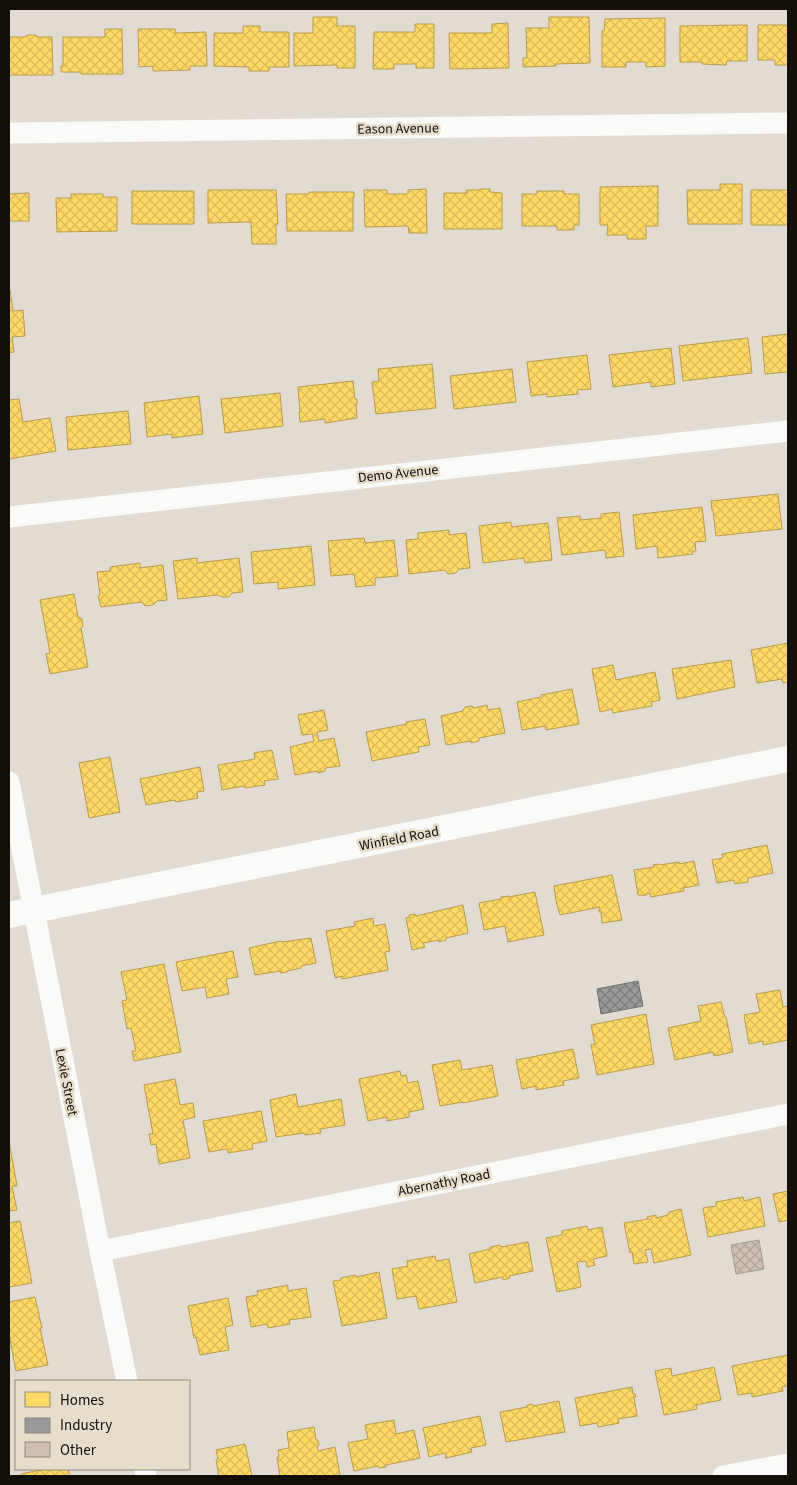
<svg xmlns="http://www.w3.org/2000/svg" width="797" height="1485" viewBox="0 0 797 1485" font-family="'Source Sans 3',sans-serif">
  <style>
    .homes { fill: url(#homes-cross-hatch); stroke: #b89c4a }
    .industry { fill: url(#industry-cross-hatch); stroke: #71706e }
    .building { fill: url(#building-cross-hatch); stroke: #a19b94 }
    .lines { fill: none; stroke-linecap: round; stroke-linejoin: round }
    .minor { stroke: #fafaf8; stroke-width: 21 }
    .tertiary { stroke: #fafaf8; stroke-width: 26 }
    .labels { text-anchor: middle; stroke-width: 5; stroke-linejoin: round; paint-order: stroke }
    .street-label { font-size: 14px; fill: #130f09; stroke: #e7ddcb }
  </style>
  <defs>
    <pattern id="homes-cross-hatch" width="8" height="8" patternUnits="userSpaceOnUse" patternTransform="scale(1.25)"><rect width="8" height="8" fill="#ffd966"/><path d="M0 0l8 8M0 8l8-8" fill="none" stroke="#dab957"/></pattern>
    <pattern id="industry-cross-hatch" width="8" height="8" patternUnits="userSpaceOnUse" patternTransform="scale(1.25)"><rect width="8" height="8" fill="#999"/><path d="M0 0l8 8M0 8l8-8" fill="none" stroke="#7c7b7b"/></pattern>
    <pattern id="building-cross-hatch" width="8" height="8" patternUnits="userSpaceOnUse" patternTransform="scale(1.25)"><rect width="8" height="8" fill="#cfbfb3"/><path d="M0 0l8 8M0 8l8-8" fill="none" stroke="#b1a399"/></pattern>
  </defs>
  <rect width="100%" height="100%" fill="#e1dbd1"/>
  <path class="homes" d="M313,17H337V26H355V68H337V65L294,66V33H313Z
    M549,17H589L590,63L555,64L556,66L523,67V58H527L526,28H549Z
    M665,18V66L646,67V62H626V67H602V31H604L605,19Z
    M508,23L509,68L450,69L449,33H492V24Z
    M415,24H434V68H416V64H394V69H373L374,32H415Z
    M747,25V61H727L726,65L702,64V62H680V26Z
    M758,25H788V65H775V60H758Z
    M243,26H260V32H289V67H269V71H249V67L214,66V33H243Z
    M105,29H122L123,74H81L80,72H61V66L63,65V37H105Z
    M138,29H175V33L206,32L207,66H190V70L153,71V66L139,67Z
    M27,35H36L37,37H52L53,75H9V37H25Z
    M720,184H742V224H688L687,190H720Z
    M658,186V226H646V239H627V235H607L608,225H600V187Z
    M426,189L427,233H409L408,226L365,227L364,190H387V194H408V190Z
    M480,189H490V192L502,193V229H444V193H467L466,190H480Z
    M208,190H276L278,224H276V244H252L251,222L208,223Z
    M751,190H788V225H751Z
    M132,191H194V224H132Z
    M537,191H564V194H579V225H574V230H557V226H522V194H537Z
    M309,192H354V198H353V231H287L286,194H309Z
    M29,193V221H9V194Z
    M71,194H103V197H117V231L57,232L56,198H71Z
    M9,290H10L13,311L23,310L25,336L12,337L14,352L9,353Z
    M788,334V372L765,374L762,337Z
    M748,338L752,373L683,381L679,346Z
    M671,348L675,384L651,387V382L613,387L609,355Z
    M587,355L591,389L577,390L578,394L547,397V394L531,396L527,362Z
    M432,364L436,408L376,414L372,382L379,381L378,369Z
    M512,369L516,402L454,409L450,376Z
    M353,381L355,399H357V404H356L357,418L325,423V419L300,422L299,412H300L298,387Z
    M280,393L283,426L225,433L221,399Z
    M199,396L203,434L172,438V434L147,437L144,403Z
    M19,399L23,422L50,418L56,451L9,459V400Z
    M128,411L131,444L68,450L66,417Z
    M778,494L782,529L716,536L713,510H712L711,501Z
    M702,507L706,541L695,542L696,551H692L693,554L658,558L657,546L636,549L633,515Z
    M619,512L624,556L606,558L605,550L562,555L557,518L580,516L581,520L601,518V514Z
    M511,522V527L548,523L552,560L525,563L524,558L483,563L479,526Z
    M449,530V535L466,533L470,568L459,569L456,573L448,574L445,570L409,574L406,540L418,539V533Z
    M364,538L365,543L394,540L398,576L375,578V585L356,587L354,574L331,576L328,541Z
    M311,546L315,585L278,589V582L254,584L251,552Z
    M197,558V563L239,558L243,592L232,593L229,597H222L218,595L178,599L173,561Z
    M140,563V568L163,565L167,600L157,601L153,605L145,606L142,602L101,607L98,596L100,595L97,572L110,571V567Z
    M74,594L78,617L82,619L83,626L81,628L88,667L50,674L46,654L50,653L40,600Z
    M788,643V682L783,683L782,679L757,683L751,650Z
    M731,660L735,687L677,699L672,669Z
    M613,665L616,680L655,672L660,700L651,702L652,706L613,713L612,709L600,712L592,669Z
    M572,689L579,724L546,730L545,726L522,730L517,702L541,697V695Z
    M487,705L488,710L500,708L505,733L479,738V741L471,743V741L446,745L441,716L463,711L465,707L472,706L474,708Z
    M324,710L328,730L317,732L319,741L334,738L340,766L325,768V771L318,773V771L295,775L290,747L314,741L312,734L302,735L298,715Z
    M425,719L430,745L418,747L419,752L372,761L366,732L407,724L406,722Z
    M272,750L278,779L264,781L265,785L245,788L244,786L222,790L218,765L255,759L254,753Z
    M110,757L120,812L89,818L79,763Z
    M200,767L204,791L197,792L198,798L176,802L175,800L146,805L140,779Z
    M767,845L773,873L748,878V882L735,884L734,880L717,883L712,860L723,858L722,854Z
    M694,861L699,885L683,888L684,891L651,897L650,893L643,896L642,895H638L634,870L654,867L653,865L659,864L660,865L679,862V864Z
    M612,875L622,920L602,923L601,912H599V909L600,907L560,915L556,901L554,886Z
    M535,892L544,935L508,942L505,926L484,930L479,903L501,899V897L509,896V897Z
    M463,905L468,933L446,938V940L439,942V940L423,943L425,947L412,950L406,918L410,917L409,915L415,914L416,916Z
    M373,918L374,926L385,924L390,951L385,952L388,970L342,979V976L335,978L326,931L355,926L354,922Z
    M311,938L316,963L301,966V968L287,971V972L281,973L280,971L255,975L249,948L281,941L282,942Z
    M233,951L238,977L226,979L229,994L207,998L205,987L182,991L176,962Z
    M164,964L181,1052L134,1061L132,1051H136L131,1028L127,1029L122,1001L127,1000L121,972Z
    M780,990L783,1007L788,1006V1040L763,1045V1041L749,1044L744,1015L760,1012L756,994Z
    M721,1002L725,1017H726L733,1052L714,1056L713,1052L675,1060L668,1028L701,1021L698,1006Z
    M646,1014L654,1064L597,1075L591,1045L595,1044L591,1025Z
    M573,1049L579,1078L563,1081L564,1085L536,1090V1086L522,1089L516,1060Z
    M460,1060L462,1070L492,1065L498,1096L463,1103V1102L440,1106L432,1065Z
    M400,1071L401,1076L406,1075L408,1083L418,1081L424,1109L409,1112V1117L387,1121V1117L368,1121L359,1079Z
    M175,1079L180,1105L193,1103L195,1117L183,1120L190,1158L159,1164L156,1144L151,1145L149,1134H153L144,1085Z
    M296,1094L298,1107L341,1099L345,1125L320,1129L321,1133L305,1135L304,1133L276,1137L270,1100Z
    M261,1111L267,1141L252,1144L253,1149L228,1153L227,1149L209,1152L203,1121Z
    M9,1141L17,1186H12L17,1210L9,1211Z
    M788,1191V1220L779,1222L773,1194Z
    M743,1197L744,1201L760,1197L765,1226L708,1237L703,1208L716,1206V1202Z
    M681,1209L691,1255L654,1263L651,1249L645,1250L648,1262L634,1264L632,1252L630,1253L624,1223L648,1219L647,1217L656,1215V1218L668,1215L669,1212Z
    M20,1221L32,1283L9,1287V1223Z
    M587,1226L588,1230L602,1227L607,1256L593,1259L595,1265L587,1267L586,1261L577,1262L581,1287L557,1292L546,1238L562,1235V1231Z
    M528,1242L533,1271L509,1276L510,1278L503,1280L502,1277L475,1283L469,1254L490,1249V1247L500,1245L501,1247Z
    M435,1256L436,1261L449,1259L457,1302L419,1309L416,1296L397,1299L392,1269L408,1266L407,1261Z
    M379,1272L387,1318L342,1326L333,1281L341,1280V1278L355,1275L356,1277Z
    M288,1285V1291L306,1288L311,1317L289,1320L290,1324L268,1328L267,1324L251,1327L246,1297L258,1295L257,1291Z
    M35,1297L42,1328H40L48,1365L16,1371L9,1334V1302Z
    M228,1298L233,1325L225,1327L229,1350L200,1355L196,1337L194,1338L188,1306Z
    M788,1355V1386L782,1387L783,1391L752,1397V1393L738,1395L732,1366Z
    M714,1367L721,1400L696,1405L697,1409L664,1415L655,1371L671,1368L672,1376Z
    M632,1387L633,1394H635L636,1397H634L637,1416L618,1419L619,1423L598,1427L597,1423L580,1426L575,1398Z
    M559,1401L565,1432L506,1442L500,1412L527,1407V1405L532,1404L533,1406Z
    M480,1416L486,1445L471,1448L472,1452L446,1458L445,1453L429,1457L423,1428Z
    M394,1420L396,1434L414,1430L420,1458L386,1465V1467L379,1468L378,1466L354,1471L348,1443L368,1439L365,1425Z
    M314,1427L316,1440H318L319,1445L317,1446L318,1451L335,1447L340,1475L334,1476H280L277,1457H279L278,1450L289,1448L287,1432Z
    M245,1444L252,1476H219L216,1460L218,1459L216,1450Z
    M45,1469H68L70,1476H21V1474Z"/>
  <path class="industry" d="M638,981L643,1006L601,1014L597,989Z"/>
  <path class="building" d="M759,1240L764,1269L736,1274L731,1245Z"/>
  <g class="lines">
    <path class="minor" d="M9,133L788,123
      M9,517L788,431
      M9,782L100,1251L127,1381
      M100,1251L788,1114
      M145,1469L146,1476
      M723,1476L788,1464"/>
    <path class="tertiary" d="M9,915L788,759"/>
  </g>
  <g class="labels">
    <g class="street-label">
      <text transform="translate(398 128) rotate(-1)" y="5">Eason Avenue</text>
      <text transform="translate(398 473) rotate(-6)" y="5">Demo Avenue</text>
      <text transform="translate(399 838) rotate(-11)" y="5">Winfield Road</text>
      <text transform="translate(67 1082) rotate(79)" y="5">Lexie Street</text>
      <text transform="translate(444 1182) rotate(-11)" y="5">Abernathy Road</text>
    </g>
  </g>
  <rect width="797" height="1485" fill="none" stroke="#130f09" stroke-width="20"/>
  <rect x="15" y="1380" width="175" height="90" fill="#e7ddcb" stroke="#928b7d"/>
  <rect x="25" y="1392" width="25" height="15" fill="#ffd966" stroke="#928b7d"/>
  <text x="60" y="1405" font-size="15" fill="#130f09">Homes</text>
  <rect x="25" y="1418" width="25" height="15" fill="#999999" stroke="#928b7d"/>
  <text x="60" y="1430" font-size="15" fill="#130f09">Industry</text>
  <rect x="25" y="1442" width="25" height="15" fill="#cfbfb3" stroke="#928b7d"/>
  <text x="60" y="1455" font-size="15" fill="#130f09">Other</text>
</svg>
